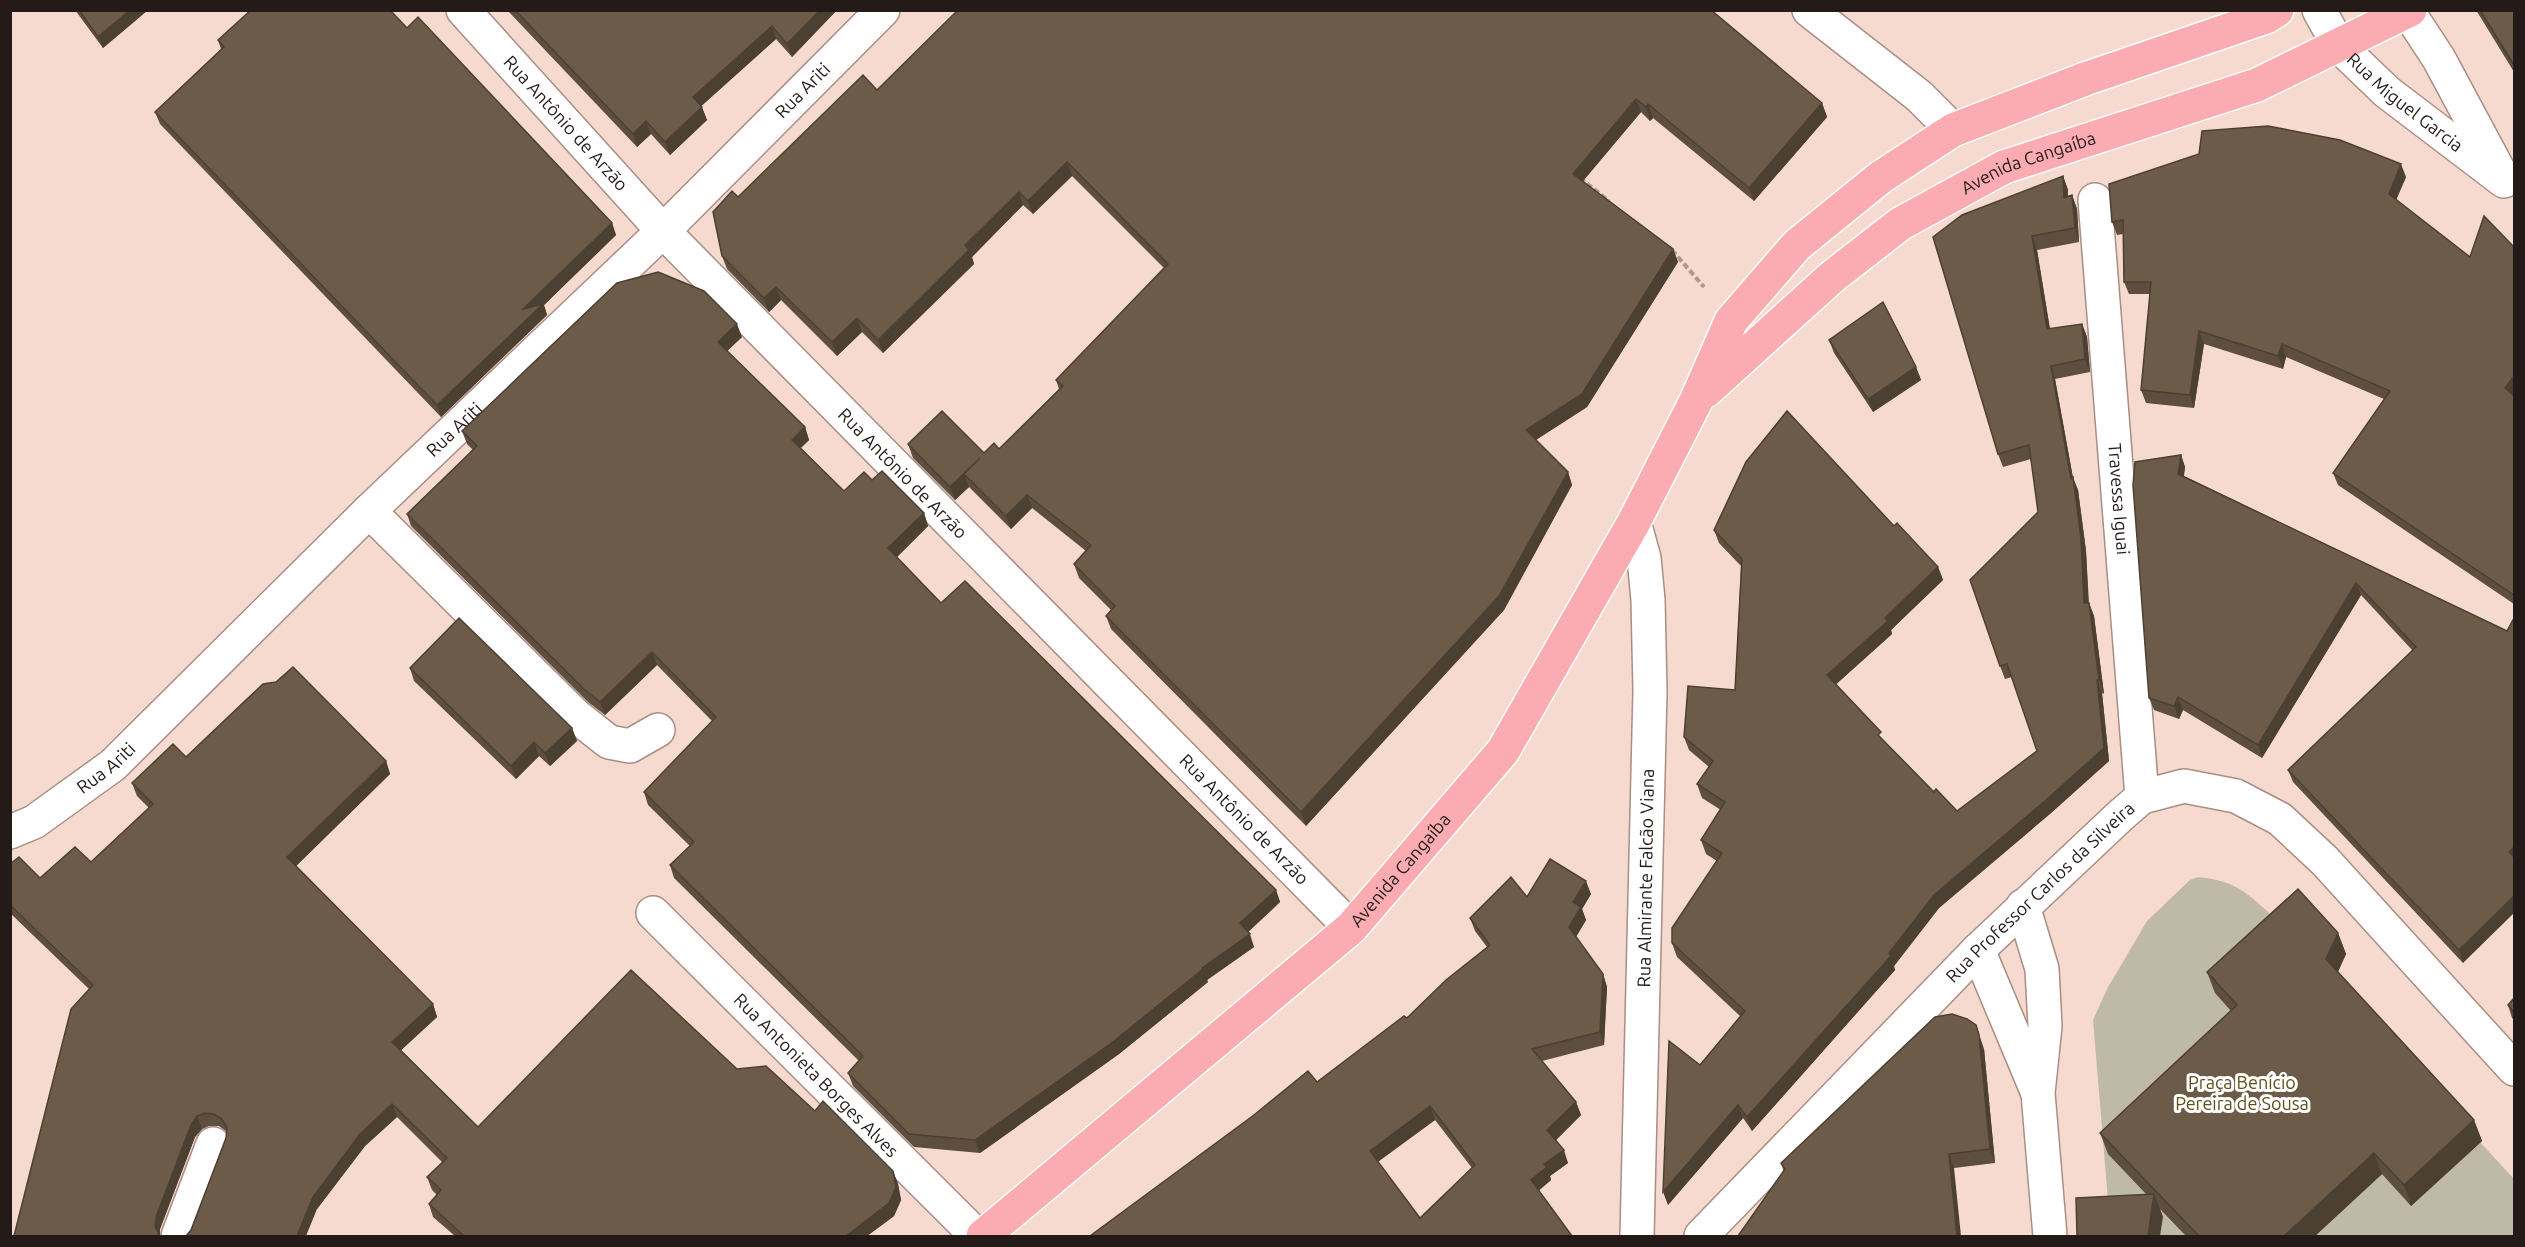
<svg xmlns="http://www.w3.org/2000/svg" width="2525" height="1247" viewBox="0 0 2525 1247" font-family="Ubuntu,sans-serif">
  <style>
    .green { fill: #bfbaa8 }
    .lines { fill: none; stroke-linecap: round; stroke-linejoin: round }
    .minor-casing { stroke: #a98e84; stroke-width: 36 }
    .major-casing { stroke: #fff; stroke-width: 36 }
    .path { stroke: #ae978f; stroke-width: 4; stroke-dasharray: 6 3; stroke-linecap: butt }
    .minor { stroke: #fff; stroke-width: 33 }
    .major { stroke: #fbabb2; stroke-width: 33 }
    .wall { fill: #5d4e3f; fill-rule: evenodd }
    .shaded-wall { fill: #4c4033 }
    .building { fill: #6c5b49; stroke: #4c4033; stroke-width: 1.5; fill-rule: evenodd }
    .labels { text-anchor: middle; stroke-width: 6; stroke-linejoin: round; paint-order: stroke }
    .street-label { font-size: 18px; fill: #241a17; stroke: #fff }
    .park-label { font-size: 18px; fill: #5f501d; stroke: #fff }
  </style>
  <rect width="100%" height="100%" fill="#f7dacf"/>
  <path class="green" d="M2198,877C2231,880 2244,890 2267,911L2514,1179V1236H2111L2093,1020L2107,989L2147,921L2190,880Z"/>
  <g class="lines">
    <g class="minor-casing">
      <g id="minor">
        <path id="s1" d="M463,10L663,231L1351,928"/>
        <path d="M1809,10L1919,96L1953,130"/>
        <path id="s2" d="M2319,10L2339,46L2387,92L2504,181"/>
        <path d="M2407,10L2439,59L2499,171"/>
        <path id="s3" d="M2095,200L2142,797"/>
        <path d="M369,511L576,716L609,742L630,746L658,730"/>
        <path d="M1634,522L1644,558L1648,600L1650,691L1637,1236"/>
        <path id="s4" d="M10,832L34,822L113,765L369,511L663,231L883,10"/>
        <path d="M2023,906L2042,969L2045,1026L2038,1093L2050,1236"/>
        <path id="s5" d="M653,913L977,1236"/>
        <path d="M1978,950L2037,1091"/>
        <path d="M178,1236L213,1144"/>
        <path id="s6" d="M1701,1236L1978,950L2120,816L2142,797L2184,786L2236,796L2280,819L2325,861L2514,1069"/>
      </g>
    </g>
    <g class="major-casing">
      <g id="major">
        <path id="s7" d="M1706,391L1832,277L1900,224L2004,167L2257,85L2410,10"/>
        <path id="s8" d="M983,1236L1351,928L1503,751L1634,522L1696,401L1731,321L1797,245L1881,177L1953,130L2085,79L2266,17L2277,10"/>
      </g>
    </g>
    <path class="path" d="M1580,178L1609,201
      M1672,250L1704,287"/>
    <use href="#minor" class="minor"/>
    <use href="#major" class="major"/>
  </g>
  <path class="wall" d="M75,10H148L103,48Z
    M507,10H837L792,57L776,39L701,106L707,120L670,155L651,134L637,147Z
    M958,10L1822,103L1827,117L1754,201L1653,118L1650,121L1641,112L1583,181L1673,249L1678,262L1587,407L1536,440L1568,472L1572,485L1504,610L1306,826L1111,629L1106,616L1111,610L1079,578L1074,564L1086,551L1032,508L1011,529L969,487L955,500L913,458L908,444L984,453L999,449L1059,389L1056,380L1164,268L1072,176L1033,214L1023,205L972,257L974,264L883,353L862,332L837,356L781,300L769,312L727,269L722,256L738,197L877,90Z
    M2476,10H2514V72Z
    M407,28L612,223L616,235L544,305L547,315L441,417L160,124L155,112L221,49L218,40Z
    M2063,176L2068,190V197L2072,195L2077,209L2079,242L2037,250L2050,329L2082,324L2087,337L2090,372L2055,379L2073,478L2078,490L2086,551L2089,603L2094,616L2104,694L2102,693L2109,761L2051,813L1939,908L1894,966L1895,970L1752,1131L1743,1118L1668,1205L1700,1065L1740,1016L1677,957L1672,943L1717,861L1706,854L1701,840L1721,810L1702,798L1697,784L1709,767L1689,750L1684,737L1735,690L1741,566L1719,543L1714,530L1894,526L1938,567L1943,580L1891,630L1892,634L1836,684L1884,741L1934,792L1957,811L2037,751L2012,677L2005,679L2000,666L2038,512L2031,459L2003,467L1998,454L1933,237Z
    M2406,177L2396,200L2514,396V604L2338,485L2333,473L2384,399L2286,357L2283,369L2204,344L2194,408L2146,403L2141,390L2150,294H2129L2124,282L2123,234L2117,235L2112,222Z
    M742,337L727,351L805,427L809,440L801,448L844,491L872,480L924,513L928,526L897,557L941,603L1276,890L1280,902L1248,932L1254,947L1207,980L1208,982L1119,1054L980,1153L914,1147L853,1086L848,1073L859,1061L674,878L670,865L690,846L648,805L644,792L712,721L657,665L605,715L588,702L411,526L407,514L473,450L467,444L462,431Z
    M1829,340L1916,367L1921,380L1873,412L1834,353Z
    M2181,455L2185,467L2184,476L2507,631L2463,963L2293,782L2288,770L2413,651L2361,595L2262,758L2183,710L2179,719L2154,710L2149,698Z
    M410,668L572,728L577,741L550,766L539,756L516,779L414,681Z
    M186,757L386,761L390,774L296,866L433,1004L437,1017L401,1050L478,1127L737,1069L815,1111L893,1171L898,1184L901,1200L894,1216L867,1236H455L433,1217L429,1204L437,1195L432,1190L427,1177L443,1163L397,1117L365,1146L317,1209L191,1230L226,1138V1131L219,1126H209L202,1129L195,1137L160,1229V1236H14L89,989L10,913V864L40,878L91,862L149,808L137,796L132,783Z
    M1591,894L1582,909L1586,920L1576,937L1603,974L1607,987L1604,1045L1542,1061L1576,1102L1581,1115L1556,1140L1568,1163L1550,1176L1551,1180L1539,1190L1572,1236H1090L1317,1082L1407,1018L1487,947L1475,931L1470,918L1527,897ZM1435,1120L1472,1168L1420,1218L1378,1162Z
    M2338,933L2346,954L2338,972L2474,1120L2482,1141L2411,1206L2382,1174L2315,1236H2186L2160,1209L2163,1217L2146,1194L2108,1154L2100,1133L2231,1011L2215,993L2207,972Z
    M2514,998V1020L2512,1018L2508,1005Z
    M1984,1049L1995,1163L1954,1168L1784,1172L1781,1163Z"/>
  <path class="shaded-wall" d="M130,10H148L103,48L98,37Z
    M820,10H837L792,57L787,44Z
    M772,26L776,39L697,110L693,97Z
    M1636,99L1641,112L1578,187L1573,174Z
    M1822,103L1827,117L1754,201L1749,188Z
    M1648,104L1653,118L1650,121L1646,107Z
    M702,107L707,120L670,155L665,142Z
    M646,121L651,134L637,147L633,134Z
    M1067,162L1072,176L1033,214L1028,201Z
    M2401,164L2406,177L2393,207L2389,194Z
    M2063,176L2068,190V212L2064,198Z
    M1019,192L1023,205L972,257L974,264L883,353L878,340L965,245Z
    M2072,195L2077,209L2079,242L2075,228Z
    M612,223L616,235L544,305L547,315L441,417L437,405L523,309Z
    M2032,236L2037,250L2052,342L2047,329Z
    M1673,249L1678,262L1587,407L1531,443L1526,430Z
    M776,287L781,300L769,312L764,298Z
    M857,318L862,332L837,356L832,342Z
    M737,324L742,337L723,355L718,342Z
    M2082,324L2087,337L2090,372L2085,359Z
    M2199,331L2204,344L2194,408L2190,395Z
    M2282,344L2286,357L2283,369L2278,356Z
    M2051,366L2055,379L2073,478L2078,490L2086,551L2089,616L2084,603L2071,479Z
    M1916,367L1921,380L1873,412L1868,399Z
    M2514,376V394L2509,401L2505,388Z
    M805,427L809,440L796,452L792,440Z
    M2181,455L2185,467L2182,486L2178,474Z
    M980,458L964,474L969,487L955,500L950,487Z
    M1568,472L1572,485L1504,610L1306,826L1301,812Z
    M1027,495L1032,508L1011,529L1006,516Z
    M924,513L928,526L893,561L888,548Z
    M1938,567L1943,580L1891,630L1892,634L1832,688L1827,675Z
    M2356,583L2361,595L2262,758L2258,745Z
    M2089,603L2094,616L2104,694L2099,680Z
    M652,652L657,665L605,715L600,702Z
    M2097,680L2102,693L2109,761L2051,813L1939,908L1894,966L1889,953Z
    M2178,697L2183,710L2179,719L2174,706Z
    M572,728L577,741L550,766L545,753Z
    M534,742L539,756L516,779L511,766Z
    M386,761L390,774L292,870L287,857Z
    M2514,847V864L2509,852Z
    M1586,881L1591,894L1582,909L1586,920L1574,940L1569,927L1573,902Z
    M1276,890L1280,902L1244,936L1240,923Z
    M2514,896V913L2463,963L2459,950Z
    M2338,933L2346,954L2334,980L2326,959Z
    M1250,934L1254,947L1207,980L1208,982L1119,1054L980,1153L975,1140L1202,968Z
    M1891,956L1895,970L1752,1131L1747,1117Z
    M1603,974L1607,987L1604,1045L1600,1032Z
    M433,1004L437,1017L397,1054L392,1042Z
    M1976,1025L1984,1049L1995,1163L1990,1149Z
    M1576,1102L1581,1115L1552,1144L1547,1130Z
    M392,1104L397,1117L365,1146L317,1209L306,1236H297L313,1197L360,1134Z
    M1738,1105L1743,1118L1668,1205L1663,1192Z
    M1430,1106L1435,1120L1374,1164L1370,1151Z
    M197,1116L202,1129L195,1137L160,1229V1236L155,1226L156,1217L191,1125Z
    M2474,1120L2482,1141L2411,1206L2404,1185Z
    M1564,1150L1568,1163L1550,1176L1551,1180L1536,1193L1531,1180L1544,1164Z
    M2374,1153L2382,1174L2315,1236H2284Z
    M1949,1154L1954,1168L1961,1236H1957Z
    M893,1171L898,1184L901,1200L894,1216L867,1236H846Z
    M2154,1194L2163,1217L2160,1236H2148Z"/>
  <path class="building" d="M79,10H130L98,37Z
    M251,10H390L407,28L418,17L612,223L523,309L543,304L437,405L155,112L224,47L218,40Z
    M515,10H820L787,44L772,26L693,97L702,107L665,142L646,121L633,134Z
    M958,10H1711L1822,103L1749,188L1648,104L1646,107L1636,99L1573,174L1673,249L1582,394L1526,430L1568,472L1499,596L1301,812L1106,616L1115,606L1074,564L1091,545L1027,495L1006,516L964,474L980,458L950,487L908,444L942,411L984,453L994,443L999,449L1063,386L1056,380L1168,264L1067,162L1028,201L1019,192L965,245L969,250L878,340L857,318L832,342L776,287L764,298L722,256L713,212L732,191L738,197L863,75L877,90Z
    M2480,10H2514V65Z
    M2268,126L2340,140L2401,164L2389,194L2470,257L2484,216L2514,247V376L2505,388L2514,396V595L2333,473L2390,391L2282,344L2278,356L2199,331L2190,395L2141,390L2151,282H2124L2123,220L2112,222L2109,184L2199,154L2202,131Z
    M2063,176L2064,198L2072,195L2075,228L2032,236L2047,329L2082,324L2085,359L2051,366L2071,479L2073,477L2081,538L2084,603H2089L2099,680H2097L2104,748L2046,800L1934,895L1889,953L1891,956L1747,1117L1738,1105L1663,1192L1669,1041L1700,1065L1745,1011L1672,943V928L1722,853L1701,840L1725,802L1697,784L1713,761L1684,737L1688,686L1735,690L1742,559L1714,530L1746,462L1787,411L1894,526L1897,523L1938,567L1885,618L1888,621L1827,675L1881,732L1878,735L1934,792L1936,789L1957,811L2037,751L2007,664L2000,666L1970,580L2038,512L2029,445L1998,454L1933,237L1962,215Z
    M658,272L704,291L737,324L718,342L805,427L792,440L844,491L864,472L872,480L882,471L924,513L888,548L941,603L965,581L1276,890L1240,923L1250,934L1202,968L1203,969L1114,1041L975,1140L909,1134L848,1073L863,1056L670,865L694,842L644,792L716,717L652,652L600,702L584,689L407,514L477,446L462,431L617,283Z
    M1883,302L1916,367L1868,399L1829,340Z
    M2181,455L2178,474L2507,631L2514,618V847L2509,852L2514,857V896L2459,950L2288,770L2416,647L2356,583L2258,745L2178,697L2174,706L2149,698L2133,485L2135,462Z
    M459,618L572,728L545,753L534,742L511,766L410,668Z
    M293,667L386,761L287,857L433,1004L392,1042L478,1127L631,970L737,1069L766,1066L815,1111L823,1101L893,1171L896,1187L889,1203L846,1236H464L429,1204L441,1190L427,1177L447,1158L392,1104L360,1134L313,1197L297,1236H186L191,1230L226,1138L227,1128L222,1119L214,1114L205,1113L197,1116L191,1125L156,1217L155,1226L159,1235L161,1236H14L71,1009L93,985L10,905V864L19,857L40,878L75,847L91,862L153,804L132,783L173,744L186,757L263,684L276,682Z
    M1550,859L1586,881L1573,902L1581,907L1569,927L1603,974L1600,1032L1532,1049L1576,1102L1547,1130L1564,1150L1544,1164L1547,1167L1531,1180L1572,1236H1090L1254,1115L1308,1071L1317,1082L1404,1016L1407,1018L1446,980L1490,945L1470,918L1511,877L1527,897ZM1430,1106L1475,1165L1420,1218L1370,1151Z
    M2298,889L2338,933L2326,959L2474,1120L2404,1185L2374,1153L2284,1236H2199L2100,1133L2237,1005L2207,972Z
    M2514,998V1012L2508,1005Z
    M1952,1014L1967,1019L1976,1025L1979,1035L1990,1149L1949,1154L1957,1236H1738L1785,1169L1781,1163L1935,1017Z
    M2154,1194L2148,1236H2077L2076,1198Z"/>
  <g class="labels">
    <g class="street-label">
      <text dy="6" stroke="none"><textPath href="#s4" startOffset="1088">Rua Ariti</textPath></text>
      <text dy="6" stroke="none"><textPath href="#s2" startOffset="128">Rua Miguel Garcia</textPath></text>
      <text dy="6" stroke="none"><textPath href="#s1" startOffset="153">Rua Antônio de Arzão</textPath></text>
      <text dy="6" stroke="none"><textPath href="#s7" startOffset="399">Avenida Cangaíba</textPath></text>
      <text dy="6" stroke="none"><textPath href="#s4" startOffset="602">Rua Ariti</textPath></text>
      <text dy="6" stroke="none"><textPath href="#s1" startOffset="639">Rua Antônio de Arzão</textPath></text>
      <text dy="6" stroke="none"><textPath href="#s3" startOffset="300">Travessa Iguai</textPath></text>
      <text dy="6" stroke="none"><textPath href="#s4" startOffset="116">Rua Ariti</textPath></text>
      <text dy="6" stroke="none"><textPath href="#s1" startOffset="1125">Rua Antônio de Arzão</textPath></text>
      <text dy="6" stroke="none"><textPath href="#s8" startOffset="556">Avenida Cangaíba</textPath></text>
      <text transform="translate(1646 878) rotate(-89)" y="6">Rua Almirante Falcão Viana</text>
      <text dy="6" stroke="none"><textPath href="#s6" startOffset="483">Rua Professor Carlos da Silveira</textPath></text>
      <text dy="6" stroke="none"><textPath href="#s5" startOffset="230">Rua Antonieta Borges Alves</textPath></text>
    </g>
    <g class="park-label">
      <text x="2242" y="1089">Praça Benício<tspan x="2242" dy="21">Pereira de Sousa</tspan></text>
    </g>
  </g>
  <rect width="2525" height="1247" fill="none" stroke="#241a17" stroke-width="24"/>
</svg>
